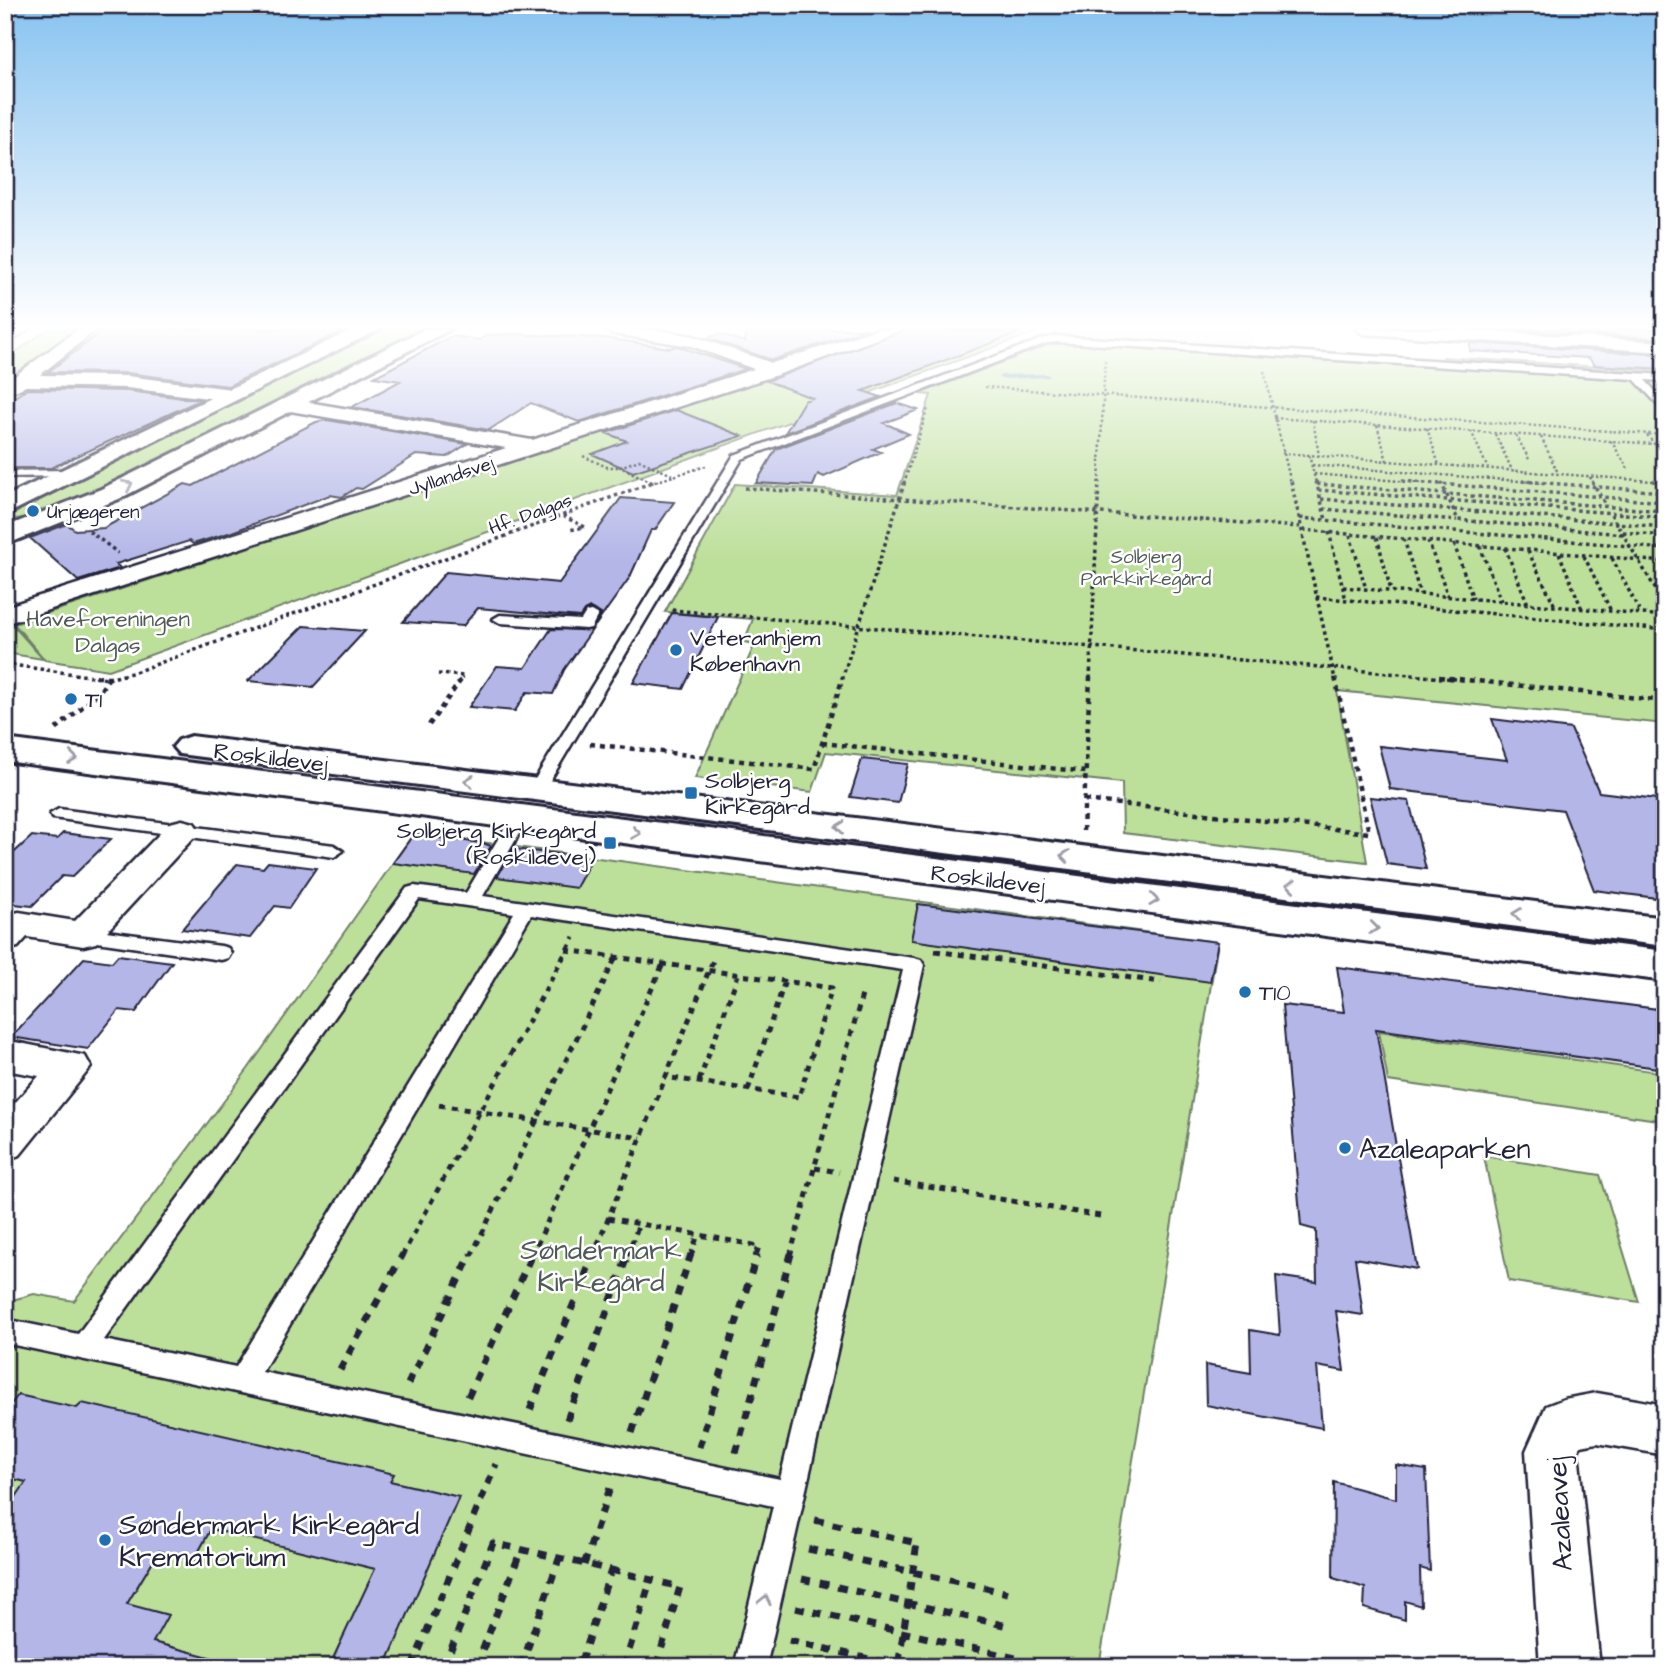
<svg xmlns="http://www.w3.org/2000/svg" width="1670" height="1672" viewBox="0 0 1670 1672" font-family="'Architects Daughter',sans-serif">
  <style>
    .built { fill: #e8e9f8 }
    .green { fill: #bcdf99; stroke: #6f806a; stroke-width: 2 }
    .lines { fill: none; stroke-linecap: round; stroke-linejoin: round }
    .stream { fill: #6990ae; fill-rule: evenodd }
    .building { fill: #b3b6e7; stroke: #22223b; stroke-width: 2 }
    .service-casing { stroke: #22223b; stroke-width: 5 }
    .minor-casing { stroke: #22223b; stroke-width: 5 }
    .tertiary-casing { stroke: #22223b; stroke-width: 6 }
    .path-far4 { stroke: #22223b; stroke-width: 2.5; stroke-dasharray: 2.5 2.5; stroke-linecap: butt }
    .path-far3 { stroke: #22223b; stroke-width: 3.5; stroke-dasharray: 3.5 3.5; stroke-linecap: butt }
    .path-far2 { stroke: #22223b; stroke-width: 4.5; stroke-dasharray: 5 5; stroke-linecap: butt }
    .path-far1 { stroke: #22223b; stroke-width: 5; stroke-dasharray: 6 6; stroke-linecap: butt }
    .path { stroke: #22223b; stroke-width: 7; stroke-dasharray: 9 9; stroke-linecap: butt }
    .service { fill: #fff; fill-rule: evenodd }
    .minor { fill: #fff; fill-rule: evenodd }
    .tertiary { fill: #fff; fill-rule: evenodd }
    .tram { stroke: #22223b; stroke-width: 2 }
    .oneway { stroke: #9c9ca7 }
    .poi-dot { fill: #1f6fb2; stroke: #fff; stroke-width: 2.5 }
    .labels { text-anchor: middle; stroke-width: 5; stroke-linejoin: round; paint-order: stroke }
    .far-street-label { font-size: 19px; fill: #22223b; stroke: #fff }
    .far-poi-label { font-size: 19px; fill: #22223b; stroke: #fff; text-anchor: start }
    .far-park-label { font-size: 19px; fill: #505b57; stroke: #fff }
    .park-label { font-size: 23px; fill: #505b57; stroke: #fff }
    .poi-label { font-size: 23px; fill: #22223b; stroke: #fff; text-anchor: start }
    .street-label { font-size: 23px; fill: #22223b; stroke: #fff }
    .near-poi-label { font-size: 28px; fill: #22223b; stroke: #fff; text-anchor: start }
    .near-park-label { font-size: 28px; fill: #505b57; stroke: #fff }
    .near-street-label { font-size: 28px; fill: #22223b; stroke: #fff }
  </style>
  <rect width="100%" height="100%" fill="#fff"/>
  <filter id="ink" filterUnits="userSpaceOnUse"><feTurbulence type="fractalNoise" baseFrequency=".0143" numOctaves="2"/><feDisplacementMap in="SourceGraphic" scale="14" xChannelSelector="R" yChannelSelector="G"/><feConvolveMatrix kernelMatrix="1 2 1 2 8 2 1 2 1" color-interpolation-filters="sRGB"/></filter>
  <g filter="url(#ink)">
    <path class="built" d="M1063,329H1251L1253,349L1052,334Z"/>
    <path class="green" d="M48,329H79L5,384V360Z
      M384,329H425L79,501L34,518L9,519L41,493Z
      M917,329H1044L109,670L45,660L14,624Z
      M1067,343L1446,367L1443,357L1665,371V724L1337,691L1367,862L1123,833L1122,783L826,752L812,792L695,778L755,644L744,642L753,619L665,612L735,484L897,495L931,395L919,394L1048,345Z
      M12,624L43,659L5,653V627Z
      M414,833L1218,942L1099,1667H5V1302L34,1294L74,1301L248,1069Z
      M1379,1031L1665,1073V1121L1388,1081Z
      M1484,1156L1600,1175L1639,1302L1509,1281Z"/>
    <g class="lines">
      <path class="stream" d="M1047,374L1050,376L1049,377L1001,379L998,377L1001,375Z"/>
    </g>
    <path class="building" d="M105,329H347L228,386L127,373L48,372Z
      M747,329H867L772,360L707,338L719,334L745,342Z
      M906,329L1021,332L863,391L881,397L785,433L804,401L812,398L767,381Z
      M1504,329H1665V339Z
      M511,334L605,338L670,348L677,346L746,369L579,422L531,403L489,430L352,407L400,381L374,377L452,336L480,340L486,335Z
      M1470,343L1665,355V369L1594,365L1589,358L1470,351Z
      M27,389L127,391L200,400L51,468H5V403Z
      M897,403L918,410L884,423L909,434L873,449L881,452L824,477L818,474L813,486L756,483L776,449Z
      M676,410L742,436L633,472L592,454L627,441L606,433Z
      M327,420L467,444L447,457L416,455L362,489L356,488L342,497L330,495L232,532L193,544L189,541L116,564L120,568L78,581L30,538L67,524L75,530L104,528L185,484L193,486L316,422Z
      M621,498L674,502L655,530H651L630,577L595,626L601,614L590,608L584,611L580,617L478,608L463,626L403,622L446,572L559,583Z
      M672,613L718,617L683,689L633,683Z
      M303,626L365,631L313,687L248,681Z
      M551,629L592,630L564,670L553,694L527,692L515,711L469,707L497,666L525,668Z
      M1492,719L1571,729L1599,792L1665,800V899L1594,890L1563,810L1390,789L1379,746L1507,760Z
      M862,759L908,764L898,803L850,797Z
      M1370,797L1409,801L1426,869L1387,864Z
      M63,833L111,839L72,877L62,876L32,906L5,903V861L32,836L57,839Z
      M413,835L483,843L491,846L474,874L393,863Z
      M514,849L592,858L576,888L497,877Z
      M268,862L316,868L289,908L275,906L250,938L182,929L237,864L263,868Z
      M918,904L1218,942L1210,982L911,940Z
      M118,955L172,962L136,1012L119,1010L88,1049L11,1037L84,958L112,962Z
      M1337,967L1665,1010V1069L1376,1029L1417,1269L1355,1258L1363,1315L1336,1311L1344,1371L1317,1366L1322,1428L1206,1405L1205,1365L1251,1373L1250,1330L1280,1335L1276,1276L1317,1282L1316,1230L1301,1226L1282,1005L1344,1012Z
      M18,1395L77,1408L82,1403L394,1474L390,1481L459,1497L385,1667H329L375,1569L211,1529L194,1560L159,1551L127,1604L168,1615L153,1642L213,1658L212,1667H5V1513L26,1482L5,1477V1412Z
      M1396,1465L1426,1470L1430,1571L1420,1568L1421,1606L1405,1601V1620L1364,1608L1365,1588L1333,1578L1334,1482L1396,1499Z"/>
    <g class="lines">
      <g class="service-casing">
        <path id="service" d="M1057,336L1665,375V381L1645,380L1665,402V412L1634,379L1057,342L1047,343L742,459L545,789L543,793H531L529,789L734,455L1042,339Z
          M5,471L69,470L75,473L69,476L5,477Z
          M591,611L598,615L591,628L586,629L500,623L493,619L500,615L581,620L586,612Z
          M59,809L334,845L343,851L334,857L53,818L50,814Z
          M520,812L529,817L483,896L914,958L921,960L924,965L766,1667H734L773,1506L5,1343V1319L78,1334L407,888L414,886L466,893L511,817ZM419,899L514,913L236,1367L104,1340ZM531,915L903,970L780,1479L262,1372Z
          M83,928L221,946L228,948L231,953L228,958L221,960L76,939L73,934L76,929Z"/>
      </g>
      <g class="minor-casing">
        <path id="minor" d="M78,329H97L40,375L127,376L232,389L242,395L232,401L127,388L26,386L15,391L8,389L6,385L8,381Z
          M605,329H650L694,336L772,363L877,329H904L780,374L5,624V607L506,448L290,411L283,409L280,405L283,401L290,399L532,440L754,369L691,346L613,334Z
          M1355,329H1456L1665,342V352L1363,334Z
          M182,820L194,823L199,830L194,837L96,943L83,946L27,937L18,947L5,950L6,915L19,912L75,921L170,823Z
          M5,1040L85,1056L91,1067L20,1155L5,1160V1114L39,1076L5,1070Z
          M1597,1393L1665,1405V1455L1597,1443L1581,1446L1578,1451L1600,1667H1540L1526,1451L1546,1406L1564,1399Z"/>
      </g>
      <g class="tertiary-casing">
        <path id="tertiary" d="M354,329H380L5,515V497Z
          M425,329H451L119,499L5,545V527L101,489Z
          M191,736L1665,918V946L179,754L173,747L179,740Z
          M5,739L1665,951V981L5,761Z"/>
      </g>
      <path class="path-far4" d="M1264,371L1291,483
        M985,387L1665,435
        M1274,418L1655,444
        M1313,420L1319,456
        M1377,425L1387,461
        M1427,428L1439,465
        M1471,431L1488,469
        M1495,434L1512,470
        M1516,435L1530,461
        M1647,435L1665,457
        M1541,437L1558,473
        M1611,441L1629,470
        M1282,453L1665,482
        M1309,455L1316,483
        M583,456L607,467H620
        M1312,465L1545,483
        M1314,474L1424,483
        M1590,477L1593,483
        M652,482L620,467L639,460L672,475
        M651,483L706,466
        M904,483L928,408
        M1099,483L1105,361"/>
      <path class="path-far3" d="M1291,481L1335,679
        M1316,481L1326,520
        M1402,481L1665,502
        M1522,481L1665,492
        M1592,481L1606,506
        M1652,481L1665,482
        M1441,482L1458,520L1623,534
        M1317,484L1665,511
        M745,488L1302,527
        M1318,490L1665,517
        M1321,499L1665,527
        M1323,509L1457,520
        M1611,514L1665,605
        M563,516L585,527L569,530
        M1300,518L1665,549
        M1303,530L1665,562
        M89,531L118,553
        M1329,532L1346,600
        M1623,532L1665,536
        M1350,535L1366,589
        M1377,537L1391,591
        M1404,539L1420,594
        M1428,541L1448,596
        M1454,544L1473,599
        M1480,546L1501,601
        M1505,548L1528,604
        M1528,551L1555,606
        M1559,553L1582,609
        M1584,556L1611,611
        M1612,558L1641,614
        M1343,587L1665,616
        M1316,597L1665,630
        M672,610L1456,679
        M5,664L108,679
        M438,674L464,676L462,679
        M108,679L135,672L656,481
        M842,679L905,481
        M1090,679L1099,481"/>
      <path class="path-far2" d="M96,677H115
        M1439,677L1665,701
        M429,725L463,677
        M56,729L98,694L108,679
        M822,743L1086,772
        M590,744L814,769L843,677
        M1085,800L1369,833L1335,677
        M1083,831L1090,677"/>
      <path class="path-far1" d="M566,950L832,988L799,1097L665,1077
        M935,951L1161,982
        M699,1081L738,975
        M748,1090L785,981
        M439,1105L641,1138
        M815,1168L839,1172
        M893,1181L1106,1217
        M608,1218L759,1246L756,1256
        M402,1256L574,937
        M471,1256L616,957
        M532,1256L663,964
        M593,1256L714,958
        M627,1256L639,1224
        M691,1256L698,1234
        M790,1256L862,995"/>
      <path class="path" d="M340,1370L403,1254
        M408,1384L471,1254
        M468,1397L532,1254
        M530,1410L594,1254
        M567,1420L628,1254
        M632,1433L691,1254
        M699,1447L757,1254
        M736,1453L791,1254
        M815,1520L917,1543L898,1667
        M808,1549L1008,1593
        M584,1565L610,1488
        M611,1570L680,1587L656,1667
        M802,1579L1012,1627
        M796,1608L1016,1658
        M789,1640L903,1667
        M412,1667L496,1464
        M444,1667L493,1543L611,1570L579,1667
        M476,1667L521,1550
        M521,1667L559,1559
        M624,1667L651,1579"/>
      <use href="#service" class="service"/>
      <use href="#minor" class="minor"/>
      <use href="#tertiary" class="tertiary"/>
      <path class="tram" d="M5,347L31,329"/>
    </g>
    <defs><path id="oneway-chevron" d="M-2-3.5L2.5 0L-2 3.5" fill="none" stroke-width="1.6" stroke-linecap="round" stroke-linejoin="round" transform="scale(1.75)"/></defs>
    <g class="oneway">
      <use href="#oneway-chevron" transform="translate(128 485) rotate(-26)"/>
      <use href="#oneway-chevron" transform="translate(73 758) rotate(7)"/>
      <use href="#oneway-chevron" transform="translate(469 781) rotate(-173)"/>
      <use href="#oneway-chevron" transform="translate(840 827) rotate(-173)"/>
      <use href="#oneway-chevron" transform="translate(636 833) rotate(8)"/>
      <use href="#oneway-chevron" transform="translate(1065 856) rotate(-173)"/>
      <use href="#oneway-chevron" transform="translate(1291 885) rotate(-173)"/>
      <use href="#oneway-chevron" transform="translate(1154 900) rotate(7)"/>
      <use href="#oneway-chevron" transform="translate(1517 914) rotate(-173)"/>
      <use href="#oneway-chevron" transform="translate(1374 928) rotate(7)"/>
      <use href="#oneway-chevron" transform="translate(765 1600) rotate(-77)"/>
    </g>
  </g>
  <linearGradient id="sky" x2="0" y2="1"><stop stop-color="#88c3f0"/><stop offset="0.58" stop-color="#fff"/><stop offset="1" stop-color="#fff" stop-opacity="0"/></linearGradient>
  <rect width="1670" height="563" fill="url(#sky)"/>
  <g class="poi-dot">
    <circle cx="33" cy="511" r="7"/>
    <circle cx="676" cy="650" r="7"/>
    <circle cx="71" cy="699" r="7"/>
    <rect x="684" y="786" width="14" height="14" rx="3.5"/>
    <rect x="603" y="836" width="14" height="14" rx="3.5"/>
    <circle cx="1245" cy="992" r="7"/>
    <circle cx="1345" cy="1148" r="7"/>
    <circle cx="105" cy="1540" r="7"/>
  </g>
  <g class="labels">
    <g class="far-street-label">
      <text transform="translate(451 475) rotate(-18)" y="7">Jyllandsvej</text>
      <text transform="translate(530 513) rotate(-20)" y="7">Hf. Dalgas</text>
    </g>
    <g class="far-poi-label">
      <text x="47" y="518">Urjægeren</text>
    </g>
    <g class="far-park-label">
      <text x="1146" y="563">Solbjerg<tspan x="1146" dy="22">Parkkirkegård</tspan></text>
    </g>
    <g class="park-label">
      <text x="108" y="626">Haveforeningen<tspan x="108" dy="26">Dalgas</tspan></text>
    </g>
    <g class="poi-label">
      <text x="690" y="645">Veteranhjem<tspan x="690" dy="26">København</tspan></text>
      <text x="85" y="707">T1</text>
      <text x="705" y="788">Solbjerg<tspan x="705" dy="26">Kirkegård</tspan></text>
      <text x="596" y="838" text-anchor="end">Solbjerg Kirkegård<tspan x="596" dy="26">(Roskildevej)</tspan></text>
      <text x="1259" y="1000">T10</text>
    </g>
    <g class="street-label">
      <text transform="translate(271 757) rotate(7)" y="8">Roskildevej</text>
      <text transform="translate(988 879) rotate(7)" y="8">Roskildevej</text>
    </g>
    <g class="near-poi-label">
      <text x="1359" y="1158">Azaleaparken</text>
      <text x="119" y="1534">Søndermark Kirkegård<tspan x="119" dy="32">Krematorium</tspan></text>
    </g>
    <g class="near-park-label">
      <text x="601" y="1259">Søndermark<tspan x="601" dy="32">Kirkegård</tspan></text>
    </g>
    <g class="near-street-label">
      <text transform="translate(1559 1514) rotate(-93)" y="10">Azaleavej</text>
    </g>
  </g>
  <rect width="1670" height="1672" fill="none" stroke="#fff" stroke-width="28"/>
  <rect x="14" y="14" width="1642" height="1644" fill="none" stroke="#22223b" stroke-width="2.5" filter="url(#ink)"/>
</svg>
